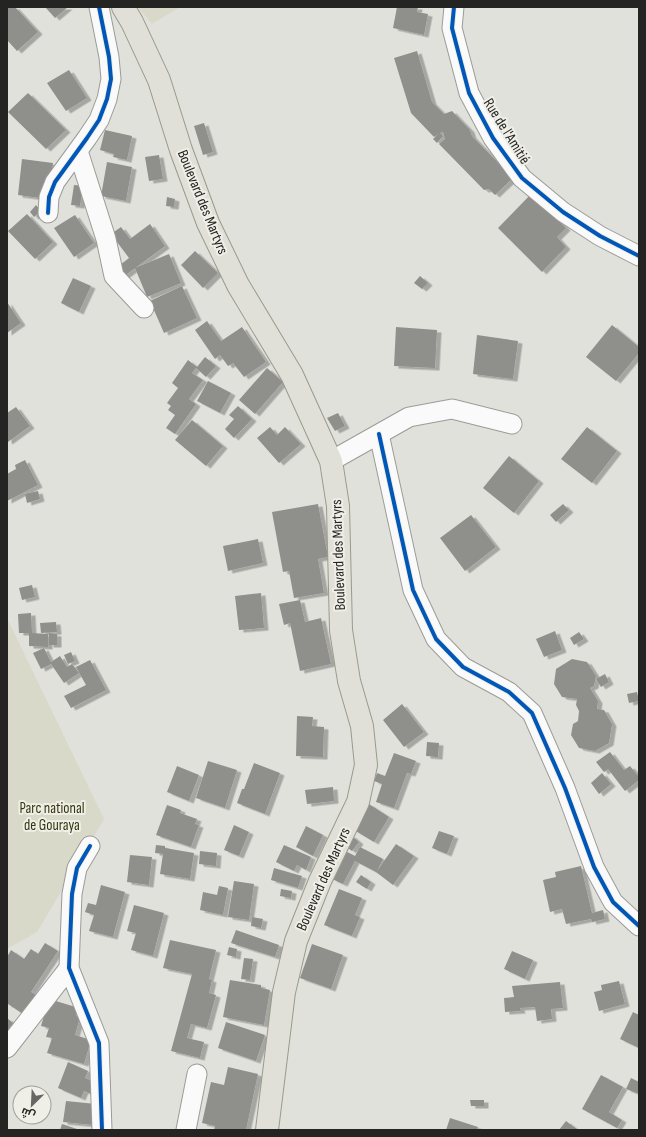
<svg xmlns="http://www.w3.org/2000/svg" width="646" height="1137" viewBox="0 0 646 1137" font-family="'Sofia Sans Condensed',Cairo,sans-serif">
  <style>
    .green { fill: #d9d9c9 }
    .building { fill: #8f8f8c; filter: url(#shadow) }
    .lines { fill: none; stroke-linecap: round; stroke-linejoin: round }
    .minor-casing { stroke: #9b9b98; stroke-width: 21 }
    .major-casing { stroke: #9a9a8a; stroke-width: 24 }
    .minor { stroke: #fafafa; stroke-width: 19 }
    .major { stroke: #e1e0d8; stroke-width: 22 }
    .cycleway-casing { stroke: #efefe8; stroke-width: 6 }
    .cycleway { stroke: #0057b8; stroke-width: 4 }
    .labels { text-anchor: middle; stroke-width: 4; stroke-linejoin: round; paint-order: stroke }
    .street-label { font-size: 15px; fill: #242522; stroke: #efefe8 }
    .park-label { font-size: 15px; fill: #36350d; stroke: #efefe8 }
  </style>
  <defs>
    <filter id="shadow"><feDropShadow dx="4.5" dy="2.5" stdDeviation="0" flood-color="#0004"/></filter>
  </defs>
  <rect width="100%" height="100%" fill="#e1e1dc"/>
  <path class="green" d="M138,7H180L152,24Z
    M7,618L104,819L37,932L7,949Z"/>
  <path class="building" d="M7,7H15L38,32L17,51L7,40Z
    M45,7H68L55,18Z
    M397,7H418L417,12L428,14L424,35L393,28Z
    M417,51L432,102L444,114L452,111L470,130L472,136L513,178L495,195L489,189L484,190L439,144L445,139L443,132L440,133L443,136L437,143L433,139L439,133L434,137L411,113L394,58Z
    M69,70L87,98L66,111L47,83Z
    M28,93L66,130L46,149L8,112Z
    M204,123L213,152L203,155L194,126Z
    M105,130L132,136L127,160L113,157L114,154L100,150Z
    M159,155L163,179L149,181L145,157Z
    M22,159L53,163L48,199L18,195Z
    M107,162L132,167L126,201L101,196Z
    M74,185L83,186L80,206L71,205Z
    M531,194L566,228L557,237L566,247L542,272L498,228Z
    M167,197L175,199L174,207L166,206Z
    M36,205L41,211L34,217L30,212Z
    M27,214L53,242L35,259L8,231Z
    M75,215L94,243L74,257L54,228Z
    M150,224L165,246L123,277L116,268L129,258L111,234L121,227L130,239Z
    M195,251L218,273L203,288L181,265Z
    M169,254L181,283L147,297L135,268Z
    M420,276L428,283L422,289L414,283Z
    M73,278L91,286L79,312L61,303Z
    M182,286L197,318L164,333L150,301Z
    M7,302L21,323L7,333Z
    M207,321L221,341L242,327L266,362L244,377L233,363L228,366L220,355L215,359L195,330Z
    M612,325L639,347V353L616,381L586,357Z
    M396,327L437,330L435,368L394,366Z
    M477,335L518,341L513,379L473,374Z
    M205,357L216,366L206,377L196,368L192,373L203,380L189,399L196,404L175,434L166,428L175,415L168,410L171,406L167,403L178,388L172,383L188,360L197,367Z
    M267,368L283,382L255,414L239,400Z
    M208,381L231,393L220,413L197,401Z
    M238,406L252,419L234,438L225,429L234,419L229,415Z
    M16,407L30,426L8,442L7,440V413Z
    M338,413L345,426L335,431L327,418Z
    M192,420L223,446L206,466L175,440Z
    M270,427L277,435L285,427L301,444L279,463L257,438Z
    M587,427L617,451L592,483L561,459Z
    M509,456L539,481L514,513L483,488Z
    M25,460L38,485L7,501V474L16,469L15,465Z
    M38,491L40,499L27,503L25,494Z
    M318,504L328,557L318,559L324,593L294,598L289,571L283,572L272,512Z
    M563,504L569,510L556,522L550,515Z
    M471,515L496,547L465,571L440,538Z
    M258,539L263,563L228,571L223,546Z
    M32,585L35,597L22,600L19,588Z
    M261,593L264,628L239,630L235,596Z
    M300,600L305,622L321,618L331,664L300,671L290,623L284,625L279,604Z
    M31,613L32,633L48,634V647L29,646V633H19L18,614Z
    M56,622L57,632L41,633L40,623Z
    M555,631L562,650L544,657L536,639Z
    M579,632L584,639L574,645L570,638Z
    M49,633L57,634V645H49Z
    M44,648L51,662L60,656L67,667L72,664L79,673L64,683L51,664L41,669L33,653Z
    M71,652L75,661L68,664L64,655Z
    M572,659L587,662L596,676L594,686L590,688L598,701L597,709L604,710L612,724L609,743L595,751L579,748L571,735L573,724L578,721L579,711L576,705L577,699L562,697L554,684L556,669Z
    M90,660L106,690L71,708L64,696L86,685L76,667Z
    M605,674L609,682L601,687L596,679Z
    M637,692L639,701L629,703L627,694Z
    M402,704L424,732L404,747L383,720Z
    M297,716L313,717L312,726L324,727L323,757L296,756Z
    M427,742L439,743L438,757L426,756Z
    M610,752L624,770L630,766L639,777V780L625,791L608,769L604,772L596,762Z
    M394,753L416,761L411,774L407,773L394,808L376,802L382,784L374,781L377,773L385,776Z
    M208,761L237,770L225,808L196,798Z
    M254,763L280,773L265,814L237,803L242,789H244Z
    M177,766L199,775L189,801L167,792Z
    M602,773L611,784L599,794L591,783Z
    M333,787L334,801L307,804L305,790Z
    M369,804L389,817L374,842L354,830Z
    M167,805L181,810L180,813L197,819L195,824L199,825L191,847L156,835Z
    M234,825L249,832L239,856L224,850Z
    M306,826L323,835L313,856L296,847Z
    M439,831L454,836L447,854L432,848Z
    M351,835L359,842L352,851L344,845Z
    M396,844L414,856L393,885L376,872L355,861L343,884L332,879L339,848L355,856L360,847L383,859L377,871Z
    M156,845L165,846V848L194,853L190,879L160,874L163,854L155,853Z
    M284,845L311,857L306,870L297,865L294,871L276,862Z
    M200,851L217,853L216,866L199,864Z
    M130,855L152,857L149,885L127,882Z
    M581,866L592,913L603,910L605,919L592,922L591,919L566,924L562,909L550,912L543,880L556,877L555,872Z
    M274,868L302,876L298,888L271,880Z
    M361,875L371,882L367,889L356,882Z
    M234,881L254,884L249,920L228,917Z
    M101,885L125,892L113,937L89,931L94,915L85,912L88,903L96,905Z
    M219,886L228,888L223,915L200,910L203,892L217,895Z
    M281,889L292,891L291,898L280,896Z
    M339,889L362,898L355,915L360,917L352,936L324,925Z
    M134,905L164,913L153,956L131,950L136,933L127,931Z
    M252,917L263,919L261,928L251,926Z
    M236,930L279,945L275,957L231,943Z
    M170,940L216,950L209,979L212,980L209,993L216,995L207,1028L191,1024L187,1038L204,1042L200,1058L171,1051L192,974L163,968Z
    M45,943L58,951L31,992L36,995L23,1014L8,1004L7,1006V957L11,950L24,959L31,949L38,954Z
    M312,944L343,955L331,989L300,978Z
    M229,947L237,949L236,957L227,955Z
    M512,951L533,960L525,979L504,969Z
    M244,958L253,959L250,980L241,979Z
    M230,980L261,985V988L270,990L264,1025L223,1017Z
    M619,981L625,1004L599,1011L594,992L602,990L601,985Z
    M560,982L563,1008L551,1009L552,1019L537,1021L535,1007L520,1008L521,1011L505,1012L504,998L514,997L512,986Z
    M49,999L79,1008L76,1016L80,1017L75,1035L91,1040L84,1064L47,1053L52,1038L46,1037L49,1028L41,1026Z
    M633,1012L639,1015V1048L620,1039Z
    M7,1018L13,1023L7,1032Z
    M226,1022L265,1035L256,1061L218,1048Z
    M68,1062L88,1071L85,1078L96,1082L91,1094L84,1091L81,1098L58,1088Z
    M228,1067L258,1074L246,1130H214L215,1126L202,1123L211,1082L224,1085Z
    M601,1075L623,1087L609,1112L622,1120L617,1128L582,1109Z
    M631,1078L639,1082V1094L626,1089Z
    M470,1100H484V1106H471Z
    M66,1101L96,1104L94,1125L63,1122Z
    M450,1118L478,1127L477,1130H446Z
    M566,1121L578,1130H559Z
    M62,1124L80,1130H60Z"/>
  <g class="lines">
    <g class="minor-casing">
      <path id="minor" d="M454,7L452,28L469,93L493,138L522,178L563,212L600,236L639,256
        M78,151L106,239L114,276L144,308
        M48,213L49,197L55,182L87,138L99,120L107,99L111,79L109,57L99,7
        M379,434L413,590L436,639L463,667L509,692L532,713L565,788L594,867L613,902L639,926
        M331,461L409,417L452,409L512,424
        M90,846L77,868L72,894L69,968L99,1043L102,1130
        M7,1048L69,968
        M186,1130L197,1074"/>
    </g>
    <g class="major-casing">
      <path id="major" d="M123,7L132,22L159,80L181,150L208,223L238,285L292,375L331,461L338,506L341,630L349,681L362,726L366,765L358,802L320,881L296,941L284,992L267,1130"/>
    </g>
    <use href="#minor" class="minor"/>
    <use href="#major" class="major"/>
    <g class="cycleway-casing">
      <path id="cycleway" d="M454,7L452,28L469,93L493,138L522,178L563,212L600,236L639,256
        M48,213L49,197L55,182L87,138L99,120L107,99L111,79L109,57L99,7
        M379,434L413,590L436,639L463,667L509,692L532,713L565,788L594,867L613,902L639,926
        M90,846L77,868L72,894L69,968L99,1043L102,1130"/>
    </g>
    <use href="#cycleway" class="cycleway"/>
  </g>
  <g class="labels">
    <g class="street-label">
      <text transform="translate(507 131) rotate(58)" y="5">Rue de l'Amitié</text>
      <text transform="translate(203 202) rotate(68)" y="5">Boulevard des Martyrs</text>
      <text transform="translate(338 555) rotate(-92)" y="5">Boulevard des Martyrs</text>
      <text transform="translate(323 879) rotate(-66)" y="5">Boulevard des Martyrs</text>
    </g>
    <g class="park-label">
      <text x="52" y="813">Parc national<tspan x="52" dy="17">de Gouraya</tspan></text>
    </g>
  </g>
  <rect width="646" height="1137" fill="none" stroke="#242522" stroke-width="16"/>
  <g transform="translate(32 1105) rotate(204)"><circle r="19" fill="#efefe8" stroke="#9e9e99"/>
  <path d="M0-3L7 15L0 10L-7 15Z" fill="#666763"/>
  <text y="-6" font-size="11" font-weight="bold" text-anchor="middle" fill="#242522">ش</text>
  </g>
</svg>
